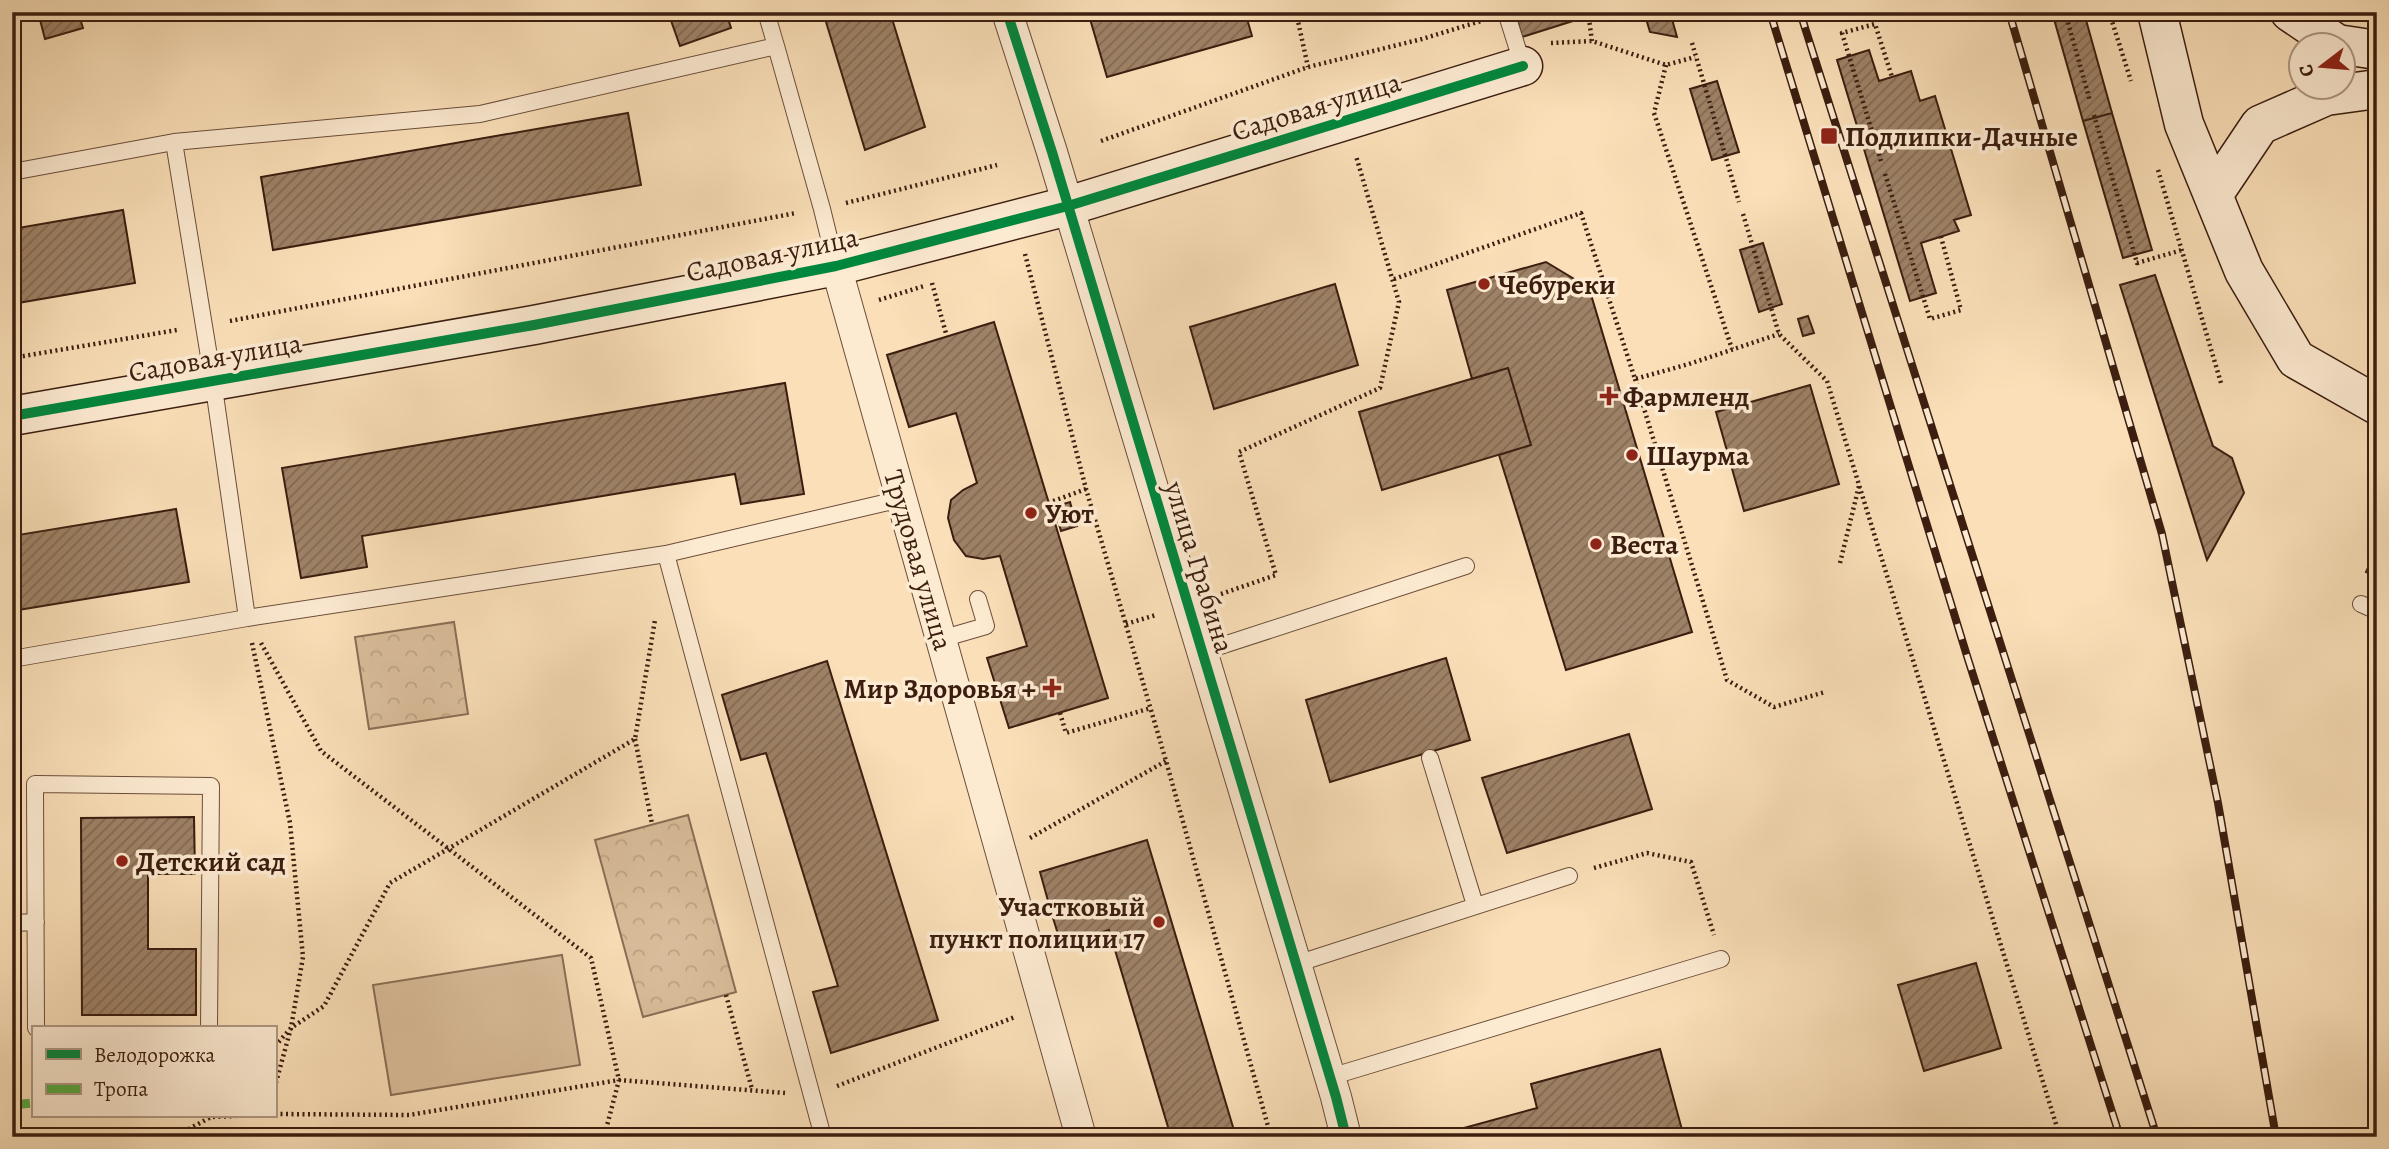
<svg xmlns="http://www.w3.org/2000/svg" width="2389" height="1149" viewBox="0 0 2389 1149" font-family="Alegreya,serif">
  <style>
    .green { fill: #dabe9b; stroke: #8a6e56; stroke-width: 2 }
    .park { fill: url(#park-crowns); stroke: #8a6e56; stroke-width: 2 }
    .building { fill: url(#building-hatch); stroke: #3b1e10; stroke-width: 2 }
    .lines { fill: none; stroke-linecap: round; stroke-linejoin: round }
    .lane-casing { stroke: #6b4e3a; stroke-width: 18 }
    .street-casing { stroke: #6b4e3a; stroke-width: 32 }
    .secondary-casing { stroke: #3b1e10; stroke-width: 41 }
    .path { stroke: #3b1e10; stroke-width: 4.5; stroke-dasharray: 2 3.5; stroke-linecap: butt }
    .lane { stroke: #fcead1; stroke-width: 16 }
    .street { stroke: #fcead1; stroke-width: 30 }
    .secondary { stroke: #fcead1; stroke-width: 38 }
    .rail-casing { stroke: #3b1e10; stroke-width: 8 }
    .rail { stroke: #fcead1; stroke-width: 5; stroke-dasharray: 16; stroke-linecap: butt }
    .quiet { stroke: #55aa42; stroke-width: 9; stroke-dasharray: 18 9; stroke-linecap: butt }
    .cycleway-casing { stroke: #fcead1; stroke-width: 15 }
    .cycleway { stroke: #00873e; stroke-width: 10 }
    .poi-dot { fill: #8f2418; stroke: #fcead1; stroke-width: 2.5 }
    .labels { text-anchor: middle; stroke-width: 7; stroke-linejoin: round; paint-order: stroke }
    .street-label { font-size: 28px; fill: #3b1e10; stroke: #fcead1 }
    .poi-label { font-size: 28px; font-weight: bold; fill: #3b1e10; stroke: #fcead1; text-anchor: start }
  </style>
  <defs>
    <pattern id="park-crowns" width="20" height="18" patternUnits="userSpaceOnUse" patternTransform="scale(1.75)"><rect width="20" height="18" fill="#dabe9b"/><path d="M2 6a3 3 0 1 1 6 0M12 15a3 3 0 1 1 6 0" fill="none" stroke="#bca384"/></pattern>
    <pattern id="building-hatch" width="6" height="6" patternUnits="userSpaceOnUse" patternTransform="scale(1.75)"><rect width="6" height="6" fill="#9e8267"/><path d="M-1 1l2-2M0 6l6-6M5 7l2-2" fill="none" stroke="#826a53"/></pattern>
  </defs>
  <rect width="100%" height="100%" fill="#fadfb8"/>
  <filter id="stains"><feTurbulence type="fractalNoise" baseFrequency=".00286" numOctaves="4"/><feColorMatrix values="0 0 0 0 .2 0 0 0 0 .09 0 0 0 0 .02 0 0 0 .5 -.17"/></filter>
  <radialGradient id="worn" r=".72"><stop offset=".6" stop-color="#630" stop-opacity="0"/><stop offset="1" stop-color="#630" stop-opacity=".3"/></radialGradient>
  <path class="green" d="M562,955L580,1065L391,1095L373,985Z"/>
  <path class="park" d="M454,622L468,714L369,729L355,637Z
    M688,815L736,992L643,1017L595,840Z"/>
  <path class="building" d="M38,12H78L83,28L45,39Z
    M668,12H726L731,28L680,46Z
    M823,12H890L925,127L865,150Z
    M1088,12H1245L1252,36L1107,77Z
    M1515,12H1574L1576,20L1522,37Z
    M1644,12H1670L1677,37L1650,32Z
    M2052,12H2077L2086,20L2112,113L2083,121Z
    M1869,50L1879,81L1911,71L1920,101L1935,96L1971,215L1954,220L1959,231L1921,243L1936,293L1910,301L1837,60Z
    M1717,81L1739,152L1712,160L1690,89Z
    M628,113L641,185L273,250L261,177Z
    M2112,113L2152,250L2123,258L2083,121Z
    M123,210L135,283L12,304V229Z
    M1763,243L1782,304L1759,312L1740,250Z
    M1546,262L1589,288L1692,632L1566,670L1499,455L1531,445L1508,368L1472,379L1447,290Z
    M2155,275L2213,446L2232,458L2244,493L2207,560L2120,285Z
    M1335,284L1358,365L1214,409L1190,327Z
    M1808,316L1814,333L1803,336L1798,319Z
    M994,322L1108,698L1009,728L987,658L1027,646L1000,556L983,559L966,556L954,540L948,518L951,500L963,490L977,483L956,413L909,427L887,355Z
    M1508,368L1531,445L1382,490L1359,412Z
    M785,383L804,494L741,504L735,474L362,536L367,567L301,578L282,468Z
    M1810,385L1839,484L1744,511L1716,412Z
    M1070,502L1077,526L1061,531L1054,507Z
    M176,509L189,582L12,611V536Z
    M2377,549V577L2366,572Z
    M1446,658L1470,740L1330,782L1306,700Z
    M827,661L938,1020L831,1053L813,992L838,986L766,753L741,760L722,695Z
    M1629,734L1652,809L1507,853L1482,778Z
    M194,817L195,874H148V949H196V1015H82L81,818Z
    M1147,840L1236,1137H1171L1109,930L1061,944L1050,908L1040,872Z
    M1976,963L2001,1048L1924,1071L1898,985Z
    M1660,1049L1684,1137H1431L1537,1108L1531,1084Z"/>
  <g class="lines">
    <g class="lane-casing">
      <path id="lane" d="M766,12L776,46
        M1506,12L1523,66
        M174,142L480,114L776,46L822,209L836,266
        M12,172L174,142L213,381L247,618L666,554
        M2361,604L2377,611
        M941,639L986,626L978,599
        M1202,652L1466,566
        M12,659L247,618
        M1430,758L1475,905
        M12,923L36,922
        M1296,964L1569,876
        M36,1028L35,784L211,786L209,1028
        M1330,1077L1721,959
        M823,1137L666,554L901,499"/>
    </g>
    <g class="street-casing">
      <path id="street" d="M1007,12L1052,152L1336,1097L1346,1137
        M836,266L1081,1137"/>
    </g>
    <g class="secondary-casing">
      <path id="secondary" d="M2157,12L2184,124L2244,271L2296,359L2377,405
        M2290,12L2337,44L2377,50
        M2213,195L2260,125L2326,96L2377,89
        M12,416L534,325L836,266L1068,206L1523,66"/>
    </g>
    <path class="path" d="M1296,12L1308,67
      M1588,12L1592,41
      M2065,12L2090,101
      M2109,12L2131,81
      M1551,43L1592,41L1666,65L1695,57
      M1692,43L1739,202
      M1666,65L1654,113L1732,349
      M2094,115L2137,263L2182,250
      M1101,141L1308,67L1422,39L1481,21
      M1881,161L1842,33L1875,24L1892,77
      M2158,170L2221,383
      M1885,174L1930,319L1961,310L1941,237
      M846,203L997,165
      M1743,214L1779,334L1827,381L2060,1137
      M1025,254L1086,489L1166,761L1271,1137
      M1394,279L1581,213L1635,379L1689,364L1779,334
      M932,283L947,337
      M879,300L924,286
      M230,321L796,213
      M12,358L177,330
      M1635,379L1727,680L1774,707L1825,692
      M1048,503L1086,489
      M1840,563L1859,486
      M1221,594L1276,575L1239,452L1380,388L1399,302L1356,156
      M1126,624L1156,615
      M252,643L290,823L303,957L291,1028L275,1086
      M261,643L321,751L591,958L619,1080L604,1137
      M1060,713L1066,733L1151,708
      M635,739L652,824
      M1030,838L1166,761
      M1594,868L1647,853L1691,862L1714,935
      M726,995L752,1089
      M275,1046L291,1028L324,1006L390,883L635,739L655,620
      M837,1086L1015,1017
      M275,1114L409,1115L619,1080L785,1093
      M174,1137L211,1117L236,1116"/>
    <use href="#lane" class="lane"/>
    <use href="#street" class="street"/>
    <use href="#secondary" class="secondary"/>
    <g class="rail-casing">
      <path id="rail" d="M1770,12L1967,656L2120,1137
        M1800,12L2157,1137
        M2009,12L2162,534L2218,803L2276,1137"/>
    </g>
    <use href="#rail" class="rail"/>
    <path class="quiet" d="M12,1105L33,1103"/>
    <g class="cycleway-casing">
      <path id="cycleway" d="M1007,12L1052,152L1336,1097L1346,1137
        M12,416L534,325L836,266L1068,206L1523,66"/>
    </g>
    <use href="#cycleway" class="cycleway"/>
  </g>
  <g class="poi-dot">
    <rect x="1820" y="127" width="18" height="18" rx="3.5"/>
    <circle cx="1484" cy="284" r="7"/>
    <path d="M1605.5 385.5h7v7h7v7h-7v7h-7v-7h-7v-7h7z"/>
    <circle cx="1632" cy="455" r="7"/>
    <circle cx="1031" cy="513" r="7"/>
    <circle cx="1596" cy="544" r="7"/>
    <path d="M1048.5 677.5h7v7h7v7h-7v7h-7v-7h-7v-7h7z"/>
    <circle cx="122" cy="861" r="7"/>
    <circle cx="1159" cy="922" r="7"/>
  </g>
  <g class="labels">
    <g class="street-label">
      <text transform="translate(1316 106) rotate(-17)" y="10">Садовая улица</text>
      <text transform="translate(772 254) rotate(-12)" y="10">Садовая улица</text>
      <text transform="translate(215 357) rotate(-10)" y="10">Садовая улица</text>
      <text transform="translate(919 560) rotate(74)" y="10">Трудовая улица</text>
      <text transform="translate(1200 567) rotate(73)" y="10">улица Грабина</text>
    </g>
    <g class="poi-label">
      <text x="1845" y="146">Подлипки-Дачные</text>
      <text x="1498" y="294">Чебуреки</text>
      <text x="1623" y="406">Фармленд</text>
      <text x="1646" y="465">Шаурма</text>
      <text x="1045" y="523">Уют</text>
      <text x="1610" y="554">Веста</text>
      <text x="1036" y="698" text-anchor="end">Мир Здоровья +</text>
      <text x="136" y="871">Детский сад</text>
      <text x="1145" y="916" text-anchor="end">Участковый<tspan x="1145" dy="32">пункт полиции 17</tspan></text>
    </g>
  </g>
  <rect width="2389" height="1149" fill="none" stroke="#fadfb8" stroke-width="42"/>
  <rect x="14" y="14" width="2361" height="1121" fill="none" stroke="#3b1e10" stroke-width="3.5"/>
  <rect x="21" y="21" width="2347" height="1107" fill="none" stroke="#3b1e10" stroke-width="2"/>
  <rect x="32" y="1026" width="245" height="91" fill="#fcead1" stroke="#af9884" stroke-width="2"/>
  <rect x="46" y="1049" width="35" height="10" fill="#00873e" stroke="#af9884" stroke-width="2"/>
  <text x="94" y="1062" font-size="21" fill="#3b1e10">Велодорожка</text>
  <rect x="46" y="1084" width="35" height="10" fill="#55aa42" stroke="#af9884" stroke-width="2"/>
  <text x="94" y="1096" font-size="21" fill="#3b1e10">Тропа</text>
  <g transform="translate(2322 66) rotate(254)"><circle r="33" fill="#fcead1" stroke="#af9884" stroke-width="2"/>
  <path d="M0-5L12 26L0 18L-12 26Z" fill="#8f2418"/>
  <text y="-10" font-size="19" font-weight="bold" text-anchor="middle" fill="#3b1e10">С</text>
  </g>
  <rect width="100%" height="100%" filter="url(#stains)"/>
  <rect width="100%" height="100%" fill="url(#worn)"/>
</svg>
